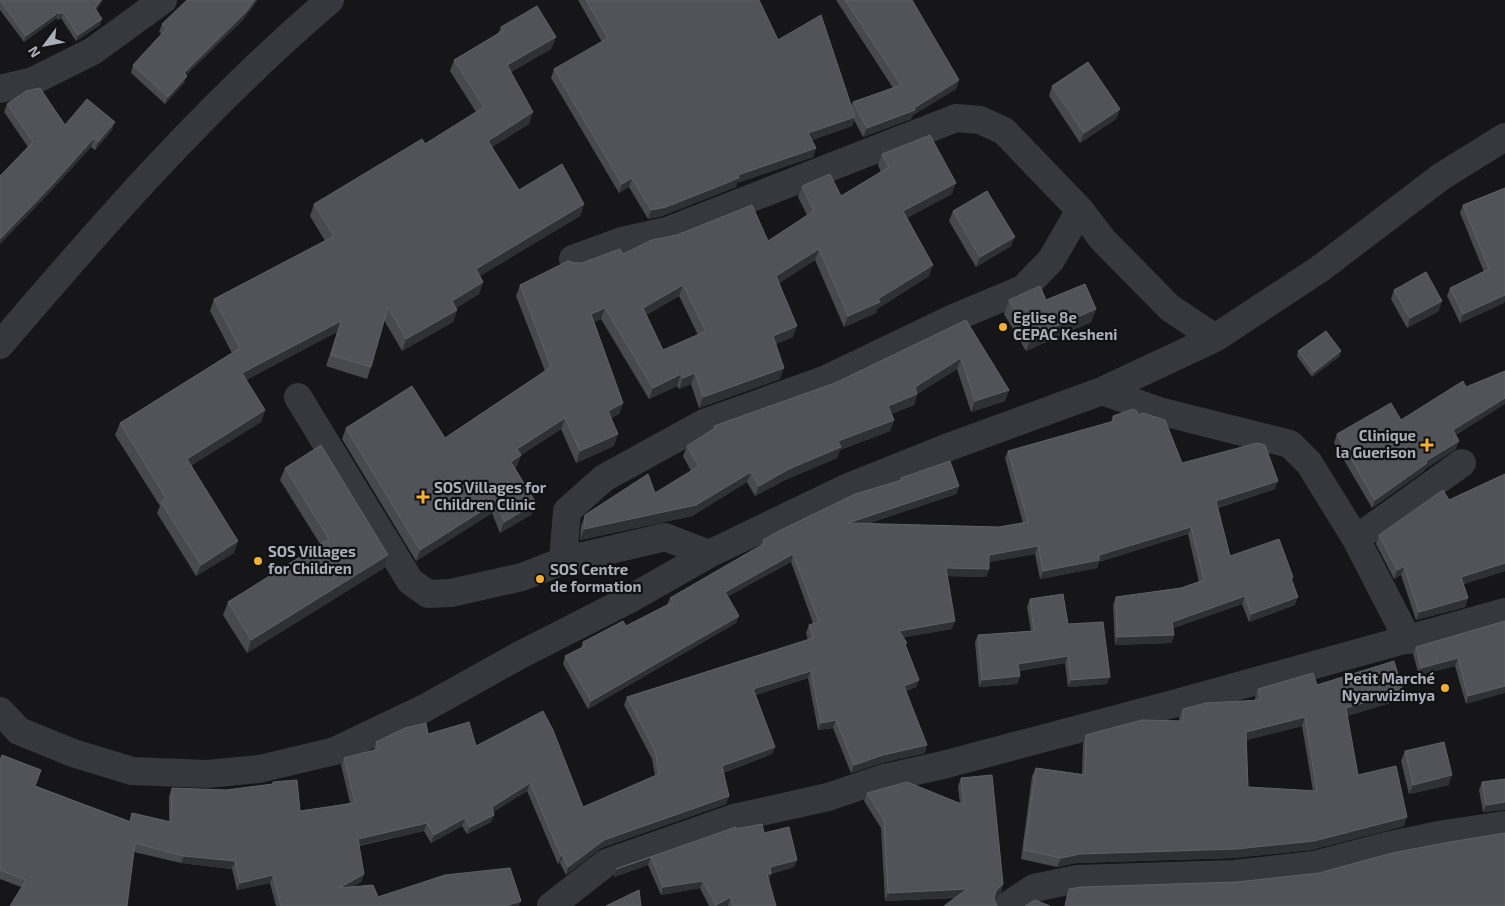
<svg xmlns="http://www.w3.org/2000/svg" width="1505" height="906" viewBox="0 0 1505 906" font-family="'Exo 2',sans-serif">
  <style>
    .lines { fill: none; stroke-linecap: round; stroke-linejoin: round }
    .minor { stroke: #37383d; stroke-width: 28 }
    .wall { fill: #47494d; fill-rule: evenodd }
    .shaded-wall { fill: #2f3033 }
    .building { fill: #525359; stroke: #5f6168; fill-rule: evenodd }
    .poi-dot { fill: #f2b134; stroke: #111113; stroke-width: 2 }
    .labels { text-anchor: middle; stroke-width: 4.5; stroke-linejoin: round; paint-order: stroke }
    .poi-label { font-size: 15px; font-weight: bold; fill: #a8adb8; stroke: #111113; text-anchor: start }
  </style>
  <rect width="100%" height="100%" fill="#161618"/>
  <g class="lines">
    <path class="minor" d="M0,89L33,81L93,51L163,0
      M573,259L622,241L667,231L956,118L980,120L1004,131L1080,210L1103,240L1170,308L1215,338
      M0,345C103,224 209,103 330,0
      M1102,391L1159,411L1290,444L1309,463L1356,539L1408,640
      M298,397L410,581L428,594L451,593L522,577L563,561
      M1356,539L1462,463
      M709,554L665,537L563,561L567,511L604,478L704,423L824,380L949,320L1023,289L1051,260L1080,210
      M0,711L19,731L73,753L132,771L207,774L259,769L335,751L425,708L518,656L628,600L709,554L846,488L946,448L1102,391L1215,338L1321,268L1442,176L1505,137
      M551,906L606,863L734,818L828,797L884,778L943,765L1184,701L1505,612
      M1007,906L1034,888L1077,879L1234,874L1314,865L1386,846L1444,834L1505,825"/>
  </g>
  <path class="wall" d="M0,0H103L96,10L100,25L76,41L61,18L58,20L57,18L24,42L0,10Z
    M578,0H759L778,40L851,106L853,102L893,88L836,0H912L956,89L913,115L911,119L863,137L854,120L852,126L812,140L816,148L813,157L737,183L736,187L662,216L648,219L629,187L619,193L551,78L554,69L602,42Z
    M243,20L186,75L184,83L165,104L131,73L133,65L162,34L159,32L162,24Z
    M501,27L556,37L551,49L511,72L529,124L492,147L519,190L584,204L580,216L479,276L483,282L479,294L456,308L457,310L453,322L402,351L384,320L371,367L367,379L326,366L337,332L246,380L265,410L261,422L191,465L234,553L196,576L157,513L160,506L115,435L120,423L232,353L210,311L214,299L325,241L310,216L314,204L425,144L476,112L450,71L454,60L498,33Z
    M1052,86L1120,109L1116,119L1080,143L1049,96Z
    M7,104L65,125L112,130L95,150L91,147L50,192L0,244V176L28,147L4,112Z
    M882,154L952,194L906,218L929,276L877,309L876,313L844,327L815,260L779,283L793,337L775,344L780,379L699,408L691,384L679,389L677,386L649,399L601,319L594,322L623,403L619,414L611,418L614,446L576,463L561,429L521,455L517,466L515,468L532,514L500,533L492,513L416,561L342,439L346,428L445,438L545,371L516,296L520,285L575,263H582L623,254L768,241L807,215L798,197L802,186L841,196L881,172L878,165ZM679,296L698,335L663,350L646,315Z
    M1505,188V299L1504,303L1460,323L1447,296L1450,288L1484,272L1460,213L1463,205Z
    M953,211L1011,246L976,267L949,221Z
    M1394,290L1439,311L1407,328L1391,299Z
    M1009,300H1046L1096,309L1091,322L1026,351L1004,314Z
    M966,320L1009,390L1005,401L971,412L957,369L917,394L914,405L891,414L894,420L890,431L840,450L837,458L785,480L755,496L747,482L692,516L580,540L581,526L585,515L655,493L691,471L683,456L687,446L713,429L714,426L835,383Z
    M1298,351L1340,356L1312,377L1297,356Z
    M1138,415L1182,463L1275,489L1218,508L1230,556L1293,577L1292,580L1295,605L1249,622L1242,604L1173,628L1174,635L1171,643L1115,645L1113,605L1116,597L1181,588L1199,582L1188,534L1099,562L1097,568L1040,579L1035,554L989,562V569L986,577L947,576L952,629L903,637L906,646L919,680L916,687L906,691L925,753L881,763L851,773L833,728L818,730L808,678L756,695L775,747L772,754L723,773L729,796L726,804L601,848L566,875L560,863L558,864L527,791L493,812L494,815L491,822L467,834L462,826L431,843L424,831L359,846L364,874L361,882L352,887L378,897L519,906H276L270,883L237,890L232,869L181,863L134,852L21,887L0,879V760L35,786L130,821L132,813L169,822V796L172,788L226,790L272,784L273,782L300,811L350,803L341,765L344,758L374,750L376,742L428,734L476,746L583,807L655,776L652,759L624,705L627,697L808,640L806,633L809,625L813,623L791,562L728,596L739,616L736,623L588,709L563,664L565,656L581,648L583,642L626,626L667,605L670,598L761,546L763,540L900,480L901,478L959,486L956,494L867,524L999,527L1023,523L1005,458L1008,451L1111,422L1113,416Z
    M1401,420L1456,435V449L1425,469L1424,471L1372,508L1334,443L1337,434Z
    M285,468L388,555L384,568L247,653L223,615L228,602L320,544L280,480Z
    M1505,474V571L1463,584L1468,598L1465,607L1416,620L1401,575L1394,579L1376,544L1379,535L1449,500Z
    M1030,599L1068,624L1107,684L1068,687L1065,663L1019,671L1020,676L1017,684L979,687L975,642L978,635L1031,631L1027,607Z
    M1505,621L1466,704L1455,666L1419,675L1413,654L1416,647Z
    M1317,685L1400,700L1347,716L1358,775L1404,826L1311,850L1233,858L1076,863L1057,867L1021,859L1032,776L1036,768L1082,774L1083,744L1086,735L1179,721V718L1183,709L1255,700V698L1258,689ZM1302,726L1313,791L1248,787L1246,740Z
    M1405,751L1449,785L1409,794L1401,761Z
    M961,778L1003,884L1001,892L995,897L956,898L885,901L881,828L864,801L867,793L960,804L958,786Z
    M1482,782L1503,810L1483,812L1479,790Z
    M736,829L764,833L797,860L794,867L771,874L769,880L775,906H728V905L726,906H709L700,888L661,895L648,865L614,877L616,869Z"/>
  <path class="shaded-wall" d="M101,0H103L93,15L95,8Z
    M255,0H258L243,20L181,80L184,73Z
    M59,12L57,18L24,42L26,36Z
    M63,12L61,18L58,20L60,14Z
    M102,19L100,25L76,41L78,35Z
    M556,37L551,49L503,77L507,65Z
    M187,76L184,83L165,104L168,97Z
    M959,80L956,89L913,115L911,119L863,137L867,128L914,108Z
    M1120,109L1116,119L1080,143L1084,133Z
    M533,112L529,124L484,152L488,141Z
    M855,117L852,126L805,142L808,133Z
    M115,122L112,130L95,150L98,142Z
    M94,138L91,147L50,192L0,244V239Z
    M816,148L813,157L737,183L736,187L662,216L648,219L651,210L738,175Z
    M632,178L629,187L619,193L622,184Z
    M956,183L952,194L898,223L903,211Z
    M584,204L580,216L472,281L476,269Z
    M1015,237L1011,246L976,267L980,257Z
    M819,249L815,260L772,288L776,276Z
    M933,265L929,276L877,309L876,313L844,327L848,316L878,299Z
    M483,282L479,294L448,313L452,301Z
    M683,285L679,296L639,319L643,308Z
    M1505,289V299L1504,303L1460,323L1463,314Z
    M1442,301L1439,311L1407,328L1410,318Z
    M605,308L601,319L587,325L591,314Z
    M1096,309L1091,322L1026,351L1031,337Z
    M457,310L453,322L402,351L406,339Z
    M341,321L337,332L238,384L242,373Z
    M797,326L793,337L769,347L773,336Z
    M1341,351L1340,356L1312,377L1314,372Z
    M961,358L957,369L915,395L917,394L914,405L884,417L888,406L915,387Z
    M784,368L780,379L699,408L703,397Z
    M695,373L691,384L679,389L683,378Z
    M681,374L677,386L649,399L653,388Z
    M1009,390L1005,401L971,412L975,401Z
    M1505,398V404L1450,439L1453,430Z
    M623,403L619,414L604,422L608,411Z
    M265,410L261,422L183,471L187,459Z
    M565,418L561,429L513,460L517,449Z
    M894,420L890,431L840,450L837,458L785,480L755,496L759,486L838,441Z
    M618,434L614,446L576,463L580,451Z
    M1459,441L1456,449L1425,469L1424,471L1372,508L1375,500L1426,461Z
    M521,455L517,466L507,473L511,462Z
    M751,472L747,482L692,516L580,540L584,529Z
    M1278,481L1275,489L1213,509L1216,501Z
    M959,486L956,494L845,531L848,523Z
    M496,502L492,513L416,561L420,550Z
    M536,503L532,514L500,533L504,522Z
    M1191,527L1188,534L1099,562L1097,568L1040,579L1043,571Z
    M238,541L234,553L196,576L201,565Z
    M1038,546L1035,554L986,563L989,555Z
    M793,554L791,562L722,600L725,592Z
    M388,555L384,568L247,653L251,640Z
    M1505,563V571L1458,586L1461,577Z
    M1404,567L1401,575L1394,579L1397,570Z
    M946,568L989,569L986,577L943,576Z
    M1245,596L1242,604L1169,630L1172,622Z
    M1298,597L1295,605L1249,622L1251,614Z
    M1468,598L1465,607L1416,620L1419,612Z
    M739,616L736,623L588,709L591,701Z
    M955,621L952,629L896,639L899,631Z
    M1174,635L1171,643L1115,645L1117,637Z
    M1068,656L1065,663L1016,671L1018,664Z
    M1458,658L1455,666L1419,675L1421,668Z
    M811,671L808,678L750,697L753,689Z
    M1020,676L1017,684L979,687L982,680Z
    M1110,677L1107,684L1068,687L1071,680Z
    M919,680L916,687L901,693L904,686Z
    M1505,686V693L1466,704L1468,696Z
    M1403,691L1400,700L1343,717L1346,708Z
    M1305,717L1302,726L1243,741L1246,732Z
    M836,720L833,728L818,730L821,723Z
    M927,745L925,753L922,754L881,763L851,773L854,765L883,755Z
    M775,747L772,754L719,774L722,766Z
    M1452,775L1449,785L1409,794L1413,785Z
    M530,783L527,791L489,815L492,807Z
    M729,796L726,804L601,848L566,875L568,867L604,840Z
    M1505,802V810L1483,812L1486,805Z
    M494,815L491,822L467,834L470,827Z
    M1407,817L1404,826L1311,850L1233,858L1076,863L1057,867L1061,858L1080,854Z
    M465,818L462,826L431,843L434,835Z
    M427,823L424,831L355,846L358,839Z
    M184,856L235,861L232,869L181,863Z
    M561,856H563L560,863L558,864Z
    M651,857L648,865L614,877L616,869Z
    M797,860L794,867L771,874L768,881L765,882L770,867Z
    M364,874L361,882L336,896L339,888Z
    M273,875L270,883L237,890L240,883Z
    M703,881L700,888L661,895L663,887Z
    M1003,884L1001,892L993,899L996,891Z
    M967,889L964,897L885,901L888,893Z
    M731,897L728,905L726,906H716V905Z
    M521,901L519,906H506Z"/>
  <path class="building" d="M0,0H101L95,8L102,19L78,35L63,12L60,14L59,12L26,36Z
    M187,0H255L246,12L184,73L187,76L168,97L133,65L167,28L162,24Z
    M586,0H759L778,40L821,15L855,117L808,133L816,148L738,175L739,178L666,207L651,210L632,178L622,184L554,69L608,38Z
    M845,0H912L959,80L914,108L915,110L867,128L853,102L901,85Z
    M537,6L556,37L507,65L533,112L488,141L519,190L562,164L584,204L476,269L483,282L452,301L457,310L406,339L388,307L371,367L331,355L341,321L242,373L265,410L187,459L238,541L201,565L161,502L166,498L120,423L240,348L214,299L334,236L314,204L422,139L425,144L484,107L454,60L503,31L501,27Z
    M1088,62L1120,109L1084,133L1052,86Z
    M40,88L65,125L87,99L115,122L98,142L94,138L53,184L0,239V176L33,142L7,104L26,91Z
    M930,135L956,183L903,211L933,265L878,299L880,302L848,316L819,249L776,276L797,326L773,336L784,368L703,397L695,373L683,378L681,374L653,388L605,308L591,314L623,403L608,411L618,434L580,451L565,418L517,449L521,455L511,462L536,503L504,522L496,502L420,550L346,428L412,386L445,438L551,367L520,285L568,261L575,263H582L620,249L623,254L652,240L677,235L752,205L768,241L814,211L802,186L830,174L841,196L889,167L882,154ZM683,285L706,331L663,350L643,308Z
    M1505,188V295L1463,314L1450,288L1489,269L1463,205Z
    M987,191L1015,237L980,257L953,211Z
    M1426,272L1442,301L1410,318L1394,290Z
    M1085,284L1096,309L1031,337L1009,300L1040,286L1046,300Z
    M966,320L1009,390L975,401L961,358L915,387L917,394L888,406L894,420L838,441L841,447L789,469L759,486L751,472L696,505L584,529L585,515L648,474L655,493L699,466L687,446L715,428L714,426L835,383Z
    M1326,331L1341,351L1314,372L1298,351Z
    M1505,371V398L1453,430L1459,441L1426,461L1427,463L1375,500L1337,434L1391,403L1401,420L1463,381L1466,387Z
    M1133,409L1137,411L1138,415L1143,413L1165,420L1182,463L1257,443L1265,445L1278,481L1216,501L1230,556L1279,539L1293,577L1291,578L1298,597L1251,614L1245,596L1172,622L1174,635L1117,637L1116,597L1181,588L1204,580L1191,527L1099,555V560L1043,571L1038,546L989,555V569L946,568L955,621L899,631L907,643L905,644L919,680L904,686L927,745L883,755L854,765L836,720L821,723L811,671L753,689L775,747L722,766L729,796L604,840L568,867L563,856H561L530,783L492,807L494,815L470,827L465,818L434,835L427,823L358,839L364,874L339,888L373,885L378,897L445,875L510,868L521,901L506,906H281L273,875L240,883L235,861L184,856L135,843L127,906H10L26,880L0,870V760L2,755L41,770L35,786L130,822L132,813L171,822L172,788L226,790L273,784V782L297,780L300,811L355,803L344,758L378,749L376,742L405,728L426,723L428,734L469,722L476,746L543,711L553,730L583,807L659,774L655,751L627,697L813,638L809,625L819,622L793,554L725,592L739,616L591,701L565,656L585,646L583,642L623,621L626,626L673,602L670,598L765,543L763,540L779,531L855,494L902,480L901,478L950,461L959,486L848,523L999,527L1028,522L1008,451L1114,421L1113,416Z
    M321,445L388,555L251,640L228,602L329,539L285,468Z
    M1505,474V563L1461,577L1468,598L1419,612L1404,567L1397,570L1379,535L1443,490L1449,500Z
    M1063,594L1068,624L1103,622L1110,677L1071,680L1068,656L1018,664L1020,676L982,680L978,635L1034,631L1030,599Z
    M1505,621V686L1468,696L1458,658L1421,668L1416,647Z
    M1394,661L1403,691L1346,708L1358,775L1396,766L1407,817L1314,841L1236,849L1080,854L1061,858L1024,850L1036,768L1085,775L1086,735L1142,720L1183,721V709L1206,703L1261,700L1258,689L1313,673L1317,685ZM1305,717L1317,791L1248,787L1246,732Z
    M1444,742L1452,775L1413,785L1405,751Z
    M992,775L1003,884L996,891L994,899L997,906H944L967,889L888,893L884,820L867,793L907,782L964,805L961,778Z
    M1505,779V802L1486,805L1482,782Z
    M762,824L764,833L789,827L797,860L770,867L771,874H767L776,906H733L731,897L716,905L703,881L663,887L651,857L616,869L736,827V829Z
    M1505,833V906H1065L1069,889L1082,887L1237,882L1319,873L1392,853L1450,842Z
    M639,890L641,906H606Z
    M1035,900L1050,906H1025Z"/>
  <g class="poi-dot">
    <circle cx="1003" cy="327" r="5"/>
    <path d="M1424.5 437.5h5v5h5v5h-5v5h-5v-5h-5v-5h5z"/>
    <path d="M420.5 489.5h5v5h5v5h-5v5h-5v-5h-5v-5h5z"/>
    <circle cx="258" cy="561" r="5"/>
    <circle cx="540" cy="579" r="5"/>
    <circle cx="1445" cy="688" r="5"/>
  </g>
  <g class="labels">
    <g class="poi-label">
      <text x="1013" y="323">Eglise 8e<tspan x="1013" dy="17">CEPAC Kesheni</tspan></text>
      <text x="1416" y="441" text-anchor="end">Clinique<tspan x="1416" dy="17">la Guerison</tspan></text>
      <text x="434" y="493">SOS Villages for<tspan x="434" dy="17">Children Clinic</tspan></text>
      <text x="268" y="557">SOS Villages<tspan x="268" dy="17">for Children</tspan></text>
      <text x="550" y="575">SOS Centre<tspan x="550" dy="17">de formation</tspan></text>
      <text x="1435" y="684" text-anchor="end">Petit Marché<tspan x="1435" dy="17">Nyarwizimya</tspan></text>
    </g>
  </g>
  <g transform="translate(45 45) rotate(238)" stroke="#111113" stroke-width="4" paint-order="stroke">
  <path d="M0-4L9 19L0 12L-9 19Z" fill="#a8adb8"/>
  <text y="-8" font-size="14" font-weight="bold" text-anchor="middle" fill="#a8adb8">N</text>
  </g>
</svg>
